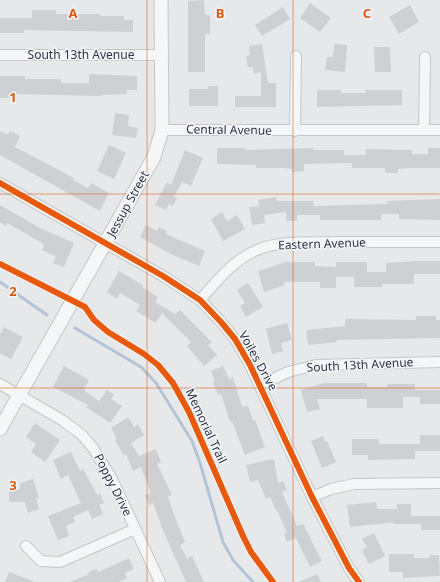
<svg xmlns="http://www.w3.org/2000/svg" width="440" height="582" viewBox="0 0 440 582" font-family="'Noto Sans',sans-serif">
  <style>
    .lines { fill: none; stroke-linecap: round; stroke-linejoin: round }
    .stream { stroke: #b4c4d5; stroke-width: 3 }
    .building { fill: #ced0d3 }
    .minor-casing { stroke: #c4c6c8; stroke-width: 12 }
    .tertiary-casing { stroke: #c4c6c8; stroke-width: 15 }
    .minor { stroke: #f5f6f7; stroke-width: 10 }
    .tertiary { stroke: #f5f6f7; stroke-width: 13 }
    .cycleway-casing { stroke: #f4f6f9; stroke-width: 8 }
    .cycleway { stroke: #e8590c; stroke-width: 6 }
    .grid { fill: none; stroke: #df570f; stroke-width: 1; stroke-opacity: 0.55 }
    .labels { text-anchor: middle; stroke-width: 3; stroke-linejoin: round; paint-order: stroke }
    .street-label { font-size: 12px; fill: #2b3445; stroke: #f4f6f9 }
    .grid-label { font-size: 13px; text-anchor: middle; font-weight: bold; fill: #df570f; stroke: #f4f6f9; stroke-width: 3; stroke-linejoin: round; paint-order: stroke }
  </style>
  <rect width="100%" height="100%" fill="#e6e8ea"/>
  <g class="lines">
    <path class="stream" d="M0,282L47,315
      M75,328L141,367L156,383L192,441L200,463L223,542L233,560L253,582"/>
  </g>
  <path class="building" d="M204,0L205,15H210V34H205V72H188V1Z
    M310,3L331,18L320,32L300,18Z
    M410,5L419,22L399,34L389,17Z
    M283,7L290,19L262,36L255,25Z
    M32,10H56V14H100V16H124V20H133V32L24,30V33H0V18H32Z
    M262,44L268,83H276V107H235V96H261V72L254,74L253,67H248L246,56L250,55L249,46Z
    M334,44L347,45L345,72L325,70L327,57H333Z
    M374,47H390L391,72H375Z
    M89,74L137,76V90H127V94L102,95V96L16,94V98H0V76H25V79H61V83H89Z
    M208,86H218V106H189V89H208Z
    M317,90H341V93H366V90H402V105L317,107Z
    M115,113L129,115L128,126L138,128L136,138L112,135Z
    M0,131L8,135L10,131L20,136L15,147L74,178L73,180L88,188L91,183L109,193L100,211L0,155Z
    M109,145L126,153L114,179L97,171Z
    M217,148H246V150L313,148V150H344V155H366V149L412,150V154H428V148H440V168H412L398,169V173H385V168H352V163L304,164V171L292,172V169L285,168H256V165L217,164Z
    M185,150L203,158L191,186L182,182L174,197L177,198L173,206L169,204L166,210L155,205L167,182L171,185Z
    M276,197L277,201H313L314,206L387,204V201L440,199V220L399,219V214H381V220H320V215H297V221H286V212L264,215L265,223L252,225L249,207L259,206L258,200Z
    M0,205L40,228L74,243L64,267L53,263L56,256L42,250L44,244L7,223L5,226L0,222Z
    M222,212L227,221L237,215L245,229L223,241L211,219Z
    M146,225L157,231L159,227L167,231L166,234L205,251L199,266L171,254L140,237Z
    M418,261H440V274H414V284H382V287H354V277H336V288H320V282H284L285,285L264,292L258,271L286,262H315V266L336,267V262H367V272H386V263Z
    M119,271L143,285L142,287L158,297L155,302L175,314L180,310L212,342L208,345L217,355L204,366L187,346L191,342L162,313L156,323L136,311L140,305L120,293L117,299L107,292Z
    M248,283L263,307L246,317L240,306L245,303L237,290Z
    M416,316H436V320H440V338L336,340L337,342L308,345L306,330L345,326V319L416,320Z
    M287,323L292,340L281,343L283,351L272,354L266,329Z
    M4,327L23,337L11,359L0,353V334Z
    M64,366L89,380L84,390L99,401L107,390L114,395L111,399L122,406L110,423L86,407L88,405L53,387Z
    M223,366L229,379L233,377L242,407L248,406L253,421L255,420L265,447L245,455L232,421L230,422L221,394L218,395L213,382L215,381L211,371Z
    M324,383H367V387H387V384H415V390H440V404H420V397H403V408H367V399H317L320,409L307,412L301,390Z
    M128,417L134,427L138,424L144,435L131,443L139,456L156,449L161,462L157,464L172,495L168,496L173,512L185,542L180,545L187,559L192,556L204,582H186L160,524H161L153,503L149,505L145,495L151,493L141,467L133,471L126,454L124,456L115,440L117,439L111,428Z
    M35,423L60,440L45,462L31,452L36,444L26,437Z
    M420,435H440V451H415V459L368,460V455H352V439H379V444H420Z
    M323,436L325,442L327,441L336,462L322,468L311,441Z
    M71,452L80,471L83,469L97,495L100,494L104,503L99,505L103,514L92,519L88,510L73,517L75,522L66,526L69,536L58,540L48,516L81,503L68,475L61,479L53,460Z
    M274,459L278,483L283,481L287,490L282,492L297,526L303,524L322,561L310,567L296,538L287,542L284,534L287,533L277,510L276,511L270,497L266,499L258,480L250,482L246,465Z
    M33,479L39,498H36L39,509L28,513L25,502H9V489H20V483Z
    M376,502L377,509H397V504H411V516H440V530H421V524H391L396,522L350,527L347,505Z
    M374,533L385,556L369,564L362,550L367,547L362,539Z
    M389,554H414V558H430V555H439L440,576L403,578V572H389Z
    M129,558L134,569L125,573L127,578L119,582H70L89,574L88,572L97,569L98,572Z
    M9,572L33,581V582H5Z
    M317,574L321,582H299Z"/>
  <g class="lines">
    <g class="minor-casing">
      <path id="minor" d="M0,55H161
        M162,130H440
        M424,130L425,57
        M295,131L296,56
        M0,183L163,276L200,300L221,322L235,339L250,365L312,497L349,568L359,582
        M200,300C217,281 233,260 257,250C281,240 311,243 336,242C371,242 405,242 440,242
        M0,384L62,420L82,435L93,448L112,479L160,582
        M260,385L288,372L316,365L440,362
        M312,497L331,489L354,484L440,483
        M26,546L41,561L60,562L135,529"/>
    </g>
    <g class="tertiary-casing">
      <path id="tertiary" d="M0,429L154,157L162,130L161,0"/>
    </g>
    <use href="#minor" class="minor"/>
    <use href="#tertiary" class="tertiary"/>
    <g class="cycleway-casing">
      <path id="cycleway" d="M0,183L163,276L200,300L221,322L235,339L250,365L312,497L349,568L359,582
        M0,264L85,307L94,320L108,332L144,354L158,365L173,383L189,412L243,536L251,552L273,582"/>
    </g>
    <use href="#cycleway" class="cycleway"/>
  </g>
  <path class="grid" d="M147,0V582M293,0V582M0,194H440M0,388H440"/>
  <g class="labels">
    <g class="street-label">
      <text x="81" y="59">South 13th Avenue</text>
      <text transform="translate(229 130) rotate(1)" y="4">Central Avenue</text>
      <text transform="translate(128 204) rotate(-61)" y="4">Jessup Street</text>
      <text transform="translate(322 244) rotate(-2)" y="4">Eastern Avenue</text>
      <text transform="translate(258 361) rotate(61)" y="4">Voiles Drive</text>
      <text transform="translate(360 365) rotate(-3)" y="4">South 13th Avenue</text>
      <text transform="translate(206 426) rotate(65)" y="4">Memorial Trail</text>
      <text transform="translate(113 485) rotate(63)" y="4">Poppy Drive</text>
    </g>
  </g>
  <g class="grid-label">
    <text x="73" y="18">A</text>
    <text x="220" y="18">B</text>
    <text x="367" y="18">C</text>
    <text x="13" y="102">1</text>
    <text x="13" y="296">2</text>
    <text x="13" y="490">3</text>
  </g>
</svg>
